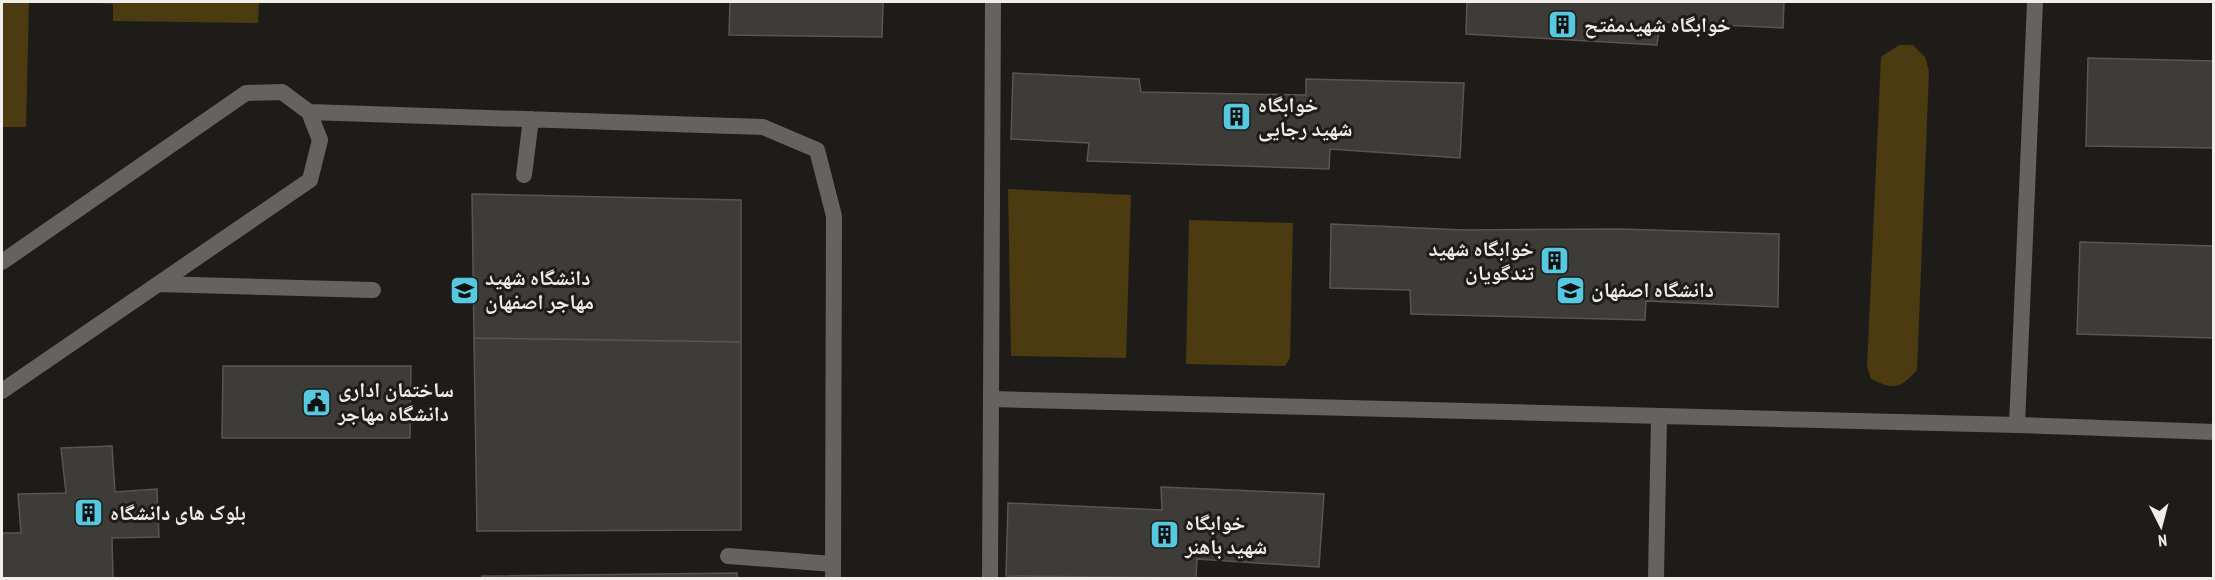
<svg xmlns="http://www.w3.org/2000/svg" width="2215" height="580" font-family="'PT Sans Narrow','Noto Naskh Arabic',sans-serif">
<style>
.green{fill:#4c3b10}
.building{fill:#3e3c39;stroke:#585653;stroke-width:1.5}
.lines{fill:none;stroke-linecap:round;stroke-linejoin:round}
.service{stroke:#64635f;stroke-width:16}
.labels{text-anchor:middle;stroke-width:6;stroke-linejoin:round;paint-order:stroke}
.poi-label{font-size:21px;font-weight:bold;fill:#efeeec;stroke:#1d1c19;text-anchor:start}
</style>
<rect width="100%" height="100%" fill="#1d1c19"/>
<path class="green" d="M2,2H29L26,127H2Z
M79,2H259L258,23L113,21V4Z
M1899,45H1913L1925,57L1929,71L1917,370C1900,389 1894,390 1871,379L1867,367L1881,57Z
M1008,189L1131,195L1126,358L1011,356Z
M1189,220L1293,223L1290,358L1285,366L1186,364Z"/>
<path class="building" d="M730,2H883L882,37L729,35Z
M1467,2H1784L1783,28L1660,22L1657,45L1466,34Z
M2088,58L2214,61V148L2086,146Z
M1013,73L1139,79L1141,92L1306,95V79L1464,83L1460,158L1330,149L1329,169L1087,161L1089,143L1011,139Z
M472,194L741,200V342L474,338Z
M1331,224L1464,230L1621,229L1779,234L1778,307L1646,301L1645,320L1411,314L1410,290L1330,288Z
M2080,242L2214,246V338L2077,334Z
M474,338L741,342V530L477,531Z
M223,366H411L410,438H222Z
M112,446L115,492L157,489L159,537L112,538L113,578H2V533H21L18,494L66,493L61,448Z
M1161,487L1324,494L1319,567L1197,559L1196,578L1006,576L1008,503L1162,510Z
M737,573V578H482V576Z"/>
<g class="lines">
<path class="service" d="M993,2L991,399L2017,425
M2035,2L2017,425L2214,432
M309,112L763,127L817,150L834,216L833,578
M524,175L531,119
M2,262L246,93L282,92L309,112L320,140L310,180L2,391
M158,284L373,290
M728,556L833,564
M990,578L991,399
M1656,578L1659,416"/>
</g>
<defs>
<symbol id="building-square" viewBox="-11 -11 22 22"><rect x="-9" y="-9" width="18" height="18" rx="4" fill="#56c9e1" stroke="#1d1c19"/><path d="M-4-6H4V6H1V3H-1V6H-4ZM-2.5-4.3h1.7v1.8h-1.7ZM.8-4.3h1.7v1.8H.8ZM-2.5-1h1.7V.8h-1.7ZM.8-1h1.7V.8H.8Z" fill="#111"/></symbol>
<symbol id="university-square" viewBox="-11 -11 22 22"><rect x="-9" y="-9" width="18" height="18" rx="4" fill="#56c9e1" stroke="#1d1c19"/><path d="M0-5L7-2L0 1L-7-2ZM-4 1L0 2.5L4 1V4Q0 6-4 4Z" fill="#111"/></symbol>
<symbol id="civic-square" viewBox="-11 -11 22 22"><rect x="-9" y="-9" width="18" height="18" rx="4" fill="#56c9e1" stroke="#1d1c19"/><path d="M-.6-6.5H3V-4.5H.6V-3L4-1V1h2V6H-6V1h2V-1L-.6-3ZM-1.2 2.5V6h2.4V2.5Z" fill="#111"/></symbol>
</defs>
<g fill-rule="evenodd">
<use href="#building-square" x="1546" y="8" width="33" height="33"/>
<use href="#building-square" x="1220" y="100" width="33" height="33"/>
<use href="#building-square" x="1538" y="244" width="33" height="33"/>
<use href="#university-square" x="448" y="274" width="33" height="33"/>
<use href="#university-square" x="1554" y="274" width="33" height="33"/>
<use href="#civic-square" x="300" y="386" width="33" height="33"/>
<use href="#building-square" x="72" y="496" width="33" height="33"/>
<use href="#building-square" x="1148" y="518" width="33" height="33"/>
</g>
<g class="labels">
<g class="poi-label">
<text x="1584" y="32">خوابگاه شهیدمفتح</text>
<text x="1258" y="112">خوابگاه<tspan x="1258" dy="24">شهید رجایی</tspan></text>
<text x="1534" y="256" text-anchor="end">خوابگاه شهید<tspan x="1534" dy="24">تندگویان</tspan></text>
<text x="485" y="285">دانشگاه شهید<tspan x="485" dy="24">مهاجر اصفهان</tspan></text>
<text x="1591" y="297">دانشگاه اصفهان</text>
<text x="338" y="397">ساختمان اداری<tspan x="338" dy="24">دانشگاه مهاجر</tspan></text>
<text x="110" y="520">بلوک های دانشگاه</text>
<text x="1185" y="530">خوابگاه<tspan x="1185" dy="24">شهید باهنر</tspan></text>
</g>
</g>
<rect width="2215" height="580" fill="none" stroke="#efeeec" stroke-width="6"/>
<g transform="translate(2161 526) rotate(174)" stroke="#1d1c19" stroke-width="4.5" paint-order="stroke">
<path d="M0-4.5L10 22L0 15L-10 22Z" fill="#efeeec"/>
<text y="-9" font-size="16" font-weight="bold" text-anchor="middle" fill="#efeeec">N</text>
</g>
</svg>
